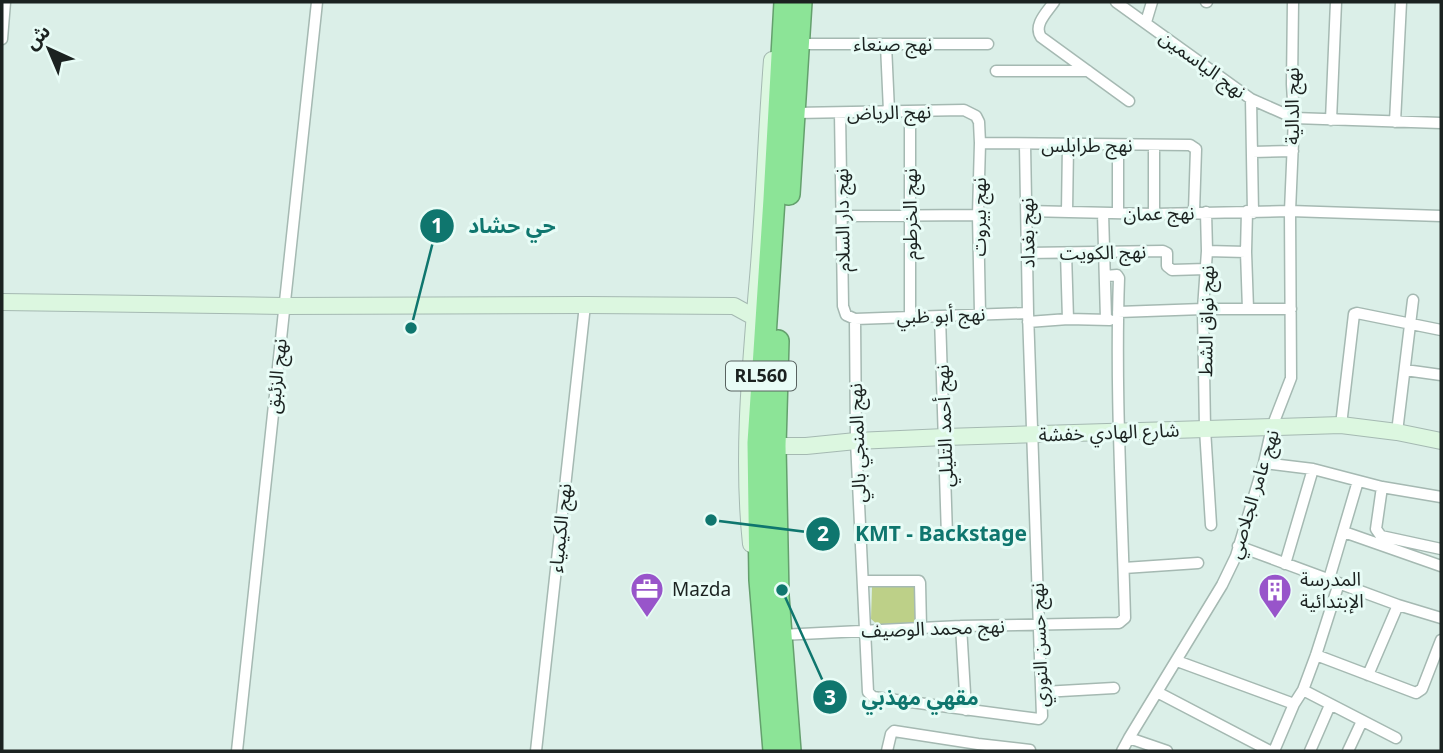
<svg xmlns="http://www.w3.org/2000/svg" width="1443" height="753" font-family="'Noto Sans','Noto Sans Arabic',sans-serif">
<style>
.grass{fill:#bdd088}
.lines{fill:none;stroke-linecap:round;stroke-linejoin:round}
.street-casing{stroke:#a5b9b2;stroke-width:13}
.secondary-casing{stroke:#a5b9b2;stroke-width:18}
.highway-casing{stroke:#64a06d;stroke-width:24}
.street{stroke:#fff;stroke-width:10}
.secondary{stroke:#dcf7e0;stroke-width:16}
.highway{stroke:#8ce497;stroke-width:21}
.labels{text-anchor:middle;stroke-width:6;stroke-linejoin:round;paint-order:stroke}
.shield{fill:#e8fcf6;stroke:#586360;stroke-width:2}
.shield-label{font-size:18px;font-weight:bold;fill:#1b2220}
.street-label{font-size:19px;fill:#1b2220;stroke:#e8fcf6}
.poi-label{font-size:19px;fill:#1b2220;stroke:#e8fcf6;text-anchor:start}
.leader{fill:none;stroke:#0f766e;stroke-width:2.5}
.callout-dot{fill:#0f766e;stroke:#e8fcf6;stroke-width:2.5}
.mark-label{font-size:21px;text-anchor:middle;font-weight:bold;fill:#fff}
.callout-label{font-size:21px;text-anchor:middle;font-weight:bold;fill:#0f766e;stroke:#e8fcf6;stroke-width:6;stroke-linejoin:round;paint-order:stroke}
</style>
<rect width="100%" height="100%" fill="#dbefe8"/>
<path class="grass" d="M912,585L916,589L915,624L878,625L871,619L872,587Z"/>
<g class="lines">
<defs>
<path id="street" d="M1054,2C1047,12 1033,25 1041,37L1129,101
M1116,2L1251,99L1294,118L1441,123
M1206,2H1207
M1146,22L1152,2
M2,39L5,2
M799,44H988
M886,45L889,111
M996,71H1088
M1251,99L1253,213
M910,112V317
M795,113L964,110L976,116L979,122L980,143L978,215L980,313
M840,113L843,306L846,315L855,319L1028,313
M1331,120L1336,2
M1395,122L1401,2
M980,143L1190,145L1196,149L1194,212
M1118,145V213
M1252,152L1293,151
M1027,211L1154,214L1290,211L1441,216
M1247,211L1246,252L1248,309
M1067,212L1068,145
M1206,212L1207,251L1203,309L1205,429L1211,525
M1103,213L1106,319
M1154,214V145
M842,216L978,215
M1207,251L1246,252
M1027,253L1163,251L1167,253V266L1172,270L1206,269
M1066,253L1068,319
M1118,312L1203,309H1291
M940,317L947,536
M855,319L856,441L868,692L873,697L1039,719L1042,716L1028,313L1025,145
M1028,322L1068,319L1110,320
M1405,370L1441,375
M1341,425L1354,314L1357,313L1441,330
M1397,432L1413,300
M1264,463L1313,469L1382,487L1441,497
M1382,487L1376,529L1381,536L1441,549
M1344,532L1441,566
M1238,546L1398,605L1441,618
M1285,564L1313,469
M1124,568L1198,563
M1329,579L1358,481
M863,581H919L920,583L921,628
M961,626L966,710
M781,635L961,626L1119,623L1125,618C1122,505 1115,391 1119,278L1117,275L1105,276
M1316,655L1416,693L1422,689L1441,640
M1177,661L1294,704
M1368,675L1398,605
M1303,690L1396,738
M1043,692L1114,688
M1157,692L1270,751
M1129,738L1167,751
M237,751L317,2
M536,751L585,305
M887,751L891,734L894,731L978,744L1030,750
M1122,751L1129,738L1222,585L1236,556L1264,463L1272,427L1291,378L1290,211L1294,118L1292,84L1293,2
M1274,751L1294,704L1303,690L1316,655L1339,583
M1310,751L1330,705
M1348,751L1362,721"/>
<path id="secondary" d="M2,302L284,306L585,305L734,306L754,317
M775,446H806L856,441L945,437L1341,425L1397,432L1441,441
M751,544C742,459 750,373 757,289C764,213 766,136 772,60"/>
<path id="highway" d="M789,194L801,2
M778,341L775,446L778,596L790,751
M774,751L760,580L758,443L774,199L785,2"/>
</defs>
<use href="#street" class="street-casing"/>
<use href="#secondary" class="secondary-casing"/>
<use href="#highway" class="highway-casing"/>
<use href="#street" class="street"/>
<use href="#secondary" class="secondary"/>
<use href="#highway" class="highway"/>
</g>
<defs>
<symbol id="office-pin" viewBox="-11 -11 22 30"><path d="M0 17L-7.5 6A9.5 9.5 0 1 1 7.5 6Z" fill="#9855ca" stroke="#e8fcf6"/><path d="M-6-3h4V-5.5h4V-3h4V5H-6ZM-1-4.5V-3h2v-1.5ZM-6 0V1H6V0Z" fill="#fff"/></symbol>
<symbol id="building-pin" viewBox="-11 -11 22 30"><path d="M0 17L-7.5 6A9.5 9.5 0 1 1 7.5 6Z" fill="#9855ca" stroke="#e8fcf6"/><path d="M-4-6H4V6H1V3H-1V6H-4ZM-2.5-4.3h1.7v1.8h-1.7ZM.8-4.3h1.7v1.8H.8ZM-2.5-1h1.7V.8h-1.7ZM.8-1h1.7V.8H.8Z" fill="#fff"/></symbol>
</defs>
<g fill-rule="evenodd">
<use href="#office-pin" x="628" y="570" width="38" height="52"/>
<use href="#building-pin" x="1256" y="571" width="38" height="52"/>
</g>
<g class="labels">
<rect class="shield" x="726" y="361.5" width="70" height="29" rx="5"/>
<g class="shield-label">
<text x="761" y="382">RL560</text>
</g>
<g class="street-label">
<text x="893" y="51">نهج صنعاء</text>
<text transform="translate(1203 64) rotate(36)" y="7">نهج الياسمين</text>
<text transform="translate(1292 106) rotate(-90)" y="7">نهج الدالية</text>
<text transform="translate(889 112) rotate(-1)" y="7">نهج الرياض</text>
<text x="1087" y="152">نهج طرابلس</text>
<text transform="translate(1159 213) rotate(-1)" y="7">نهج عمان</text>
<text transform="translate(910 214) rotate(-90)" y="7">نهج الخرطوم</text>
<text transform="translate(979 217) rotate(-90)" y="7">نهج بيروت</text>
<text transform="translate(842 220) rotate(-91)" y="7">نهج دار السلام</text>
<text transform="translate(1027 233) rotate(-91)" y="7">نهج بغداد</text>
<text transform="translate(1103 252) rotate(-1)" y="7">نهج الكويت</text>
<text transform="translate(941 315) rotate(-2)" y="7">نهج أبو ظبي</text>
<text transform="translate(1206 321) rotate(-89)" y="7">نهج نواق الشط</text>
<text transform="translate(276 376) rotate(-84)" y="7">نهج الزئبق</text>
<text transform="translate(944 426) rotate(-92)" y="7">نهج أحمد التليلي</text>
<text transform="translate(1109 432) rotate(-2)" y="7">شارع الهادي خفشة</text>
<text transform="translate(857 443) rotate(-92)" y="7">نهج المنجي بالي</text>
<text transform="translate(1253 494) rotate(-73)" y="7">نهج عامر الجلاصي</text>
<text transform="translate(560 528) rotate(-84)" y="7">نهج الكيمياء</text>
<text transform="translate(933 628) rotate(-2)" y="7">نهج محمد الوصيف</text>
<text transform="translate(1039 645) rotate(-92)" y="7">نهج حسن النوري</text>
</g>
<g class="poi-label">
<text x="1300" y="586">المدرسة<tspan x="1300" dy="22">الإبتدائية</tspan></text>
<text x="672" y="596">Mazda</text>
</g>
</g>
<path class="leader" d="M411 328L437 226M711 520L823 534M782 590L830 697"/>
<g class="callout-dot">
<circle cx="411" cy="328" r="7"/>
<circle cx="711" cy="520" r="7"/>
<circle cx="782" cy="590" r="7"/>
<circle cx="437" cy="226" r="18"/>
<circle cx="823" cy="534" r="18"/>
<circle cx="830" cy="697" r="18"/>
</g>
<g class="mark-label">
<text x="437" y="233">1</text>
<text x="823" y="541">2</text>
<text x="830" y="705">3</text>
</g>
<g class="callout-label">
<text x="512" y="233">حي حشاد</text>
<text x="941" y="541">KMT - Backstage</text>
<text x="920" y="705">مقهي مهذبي</text>
</g>
<rect width="1443" height="753" fill="none" stroke="#1b2220" stroke-width="7"/>
<g transform="translate(49 49) rotate(316)" stroke="#e8fcf6" stroke-width="5" paint-order="stroke">
<path d="M0-5L12 26L0 18L-12 26Z" fill="#1b2220"/>
<text y="-10" font-size="19" font-weight="bold" text-anchor="middle" fill="#1b2220">ش</text>
</g>
</svg>
